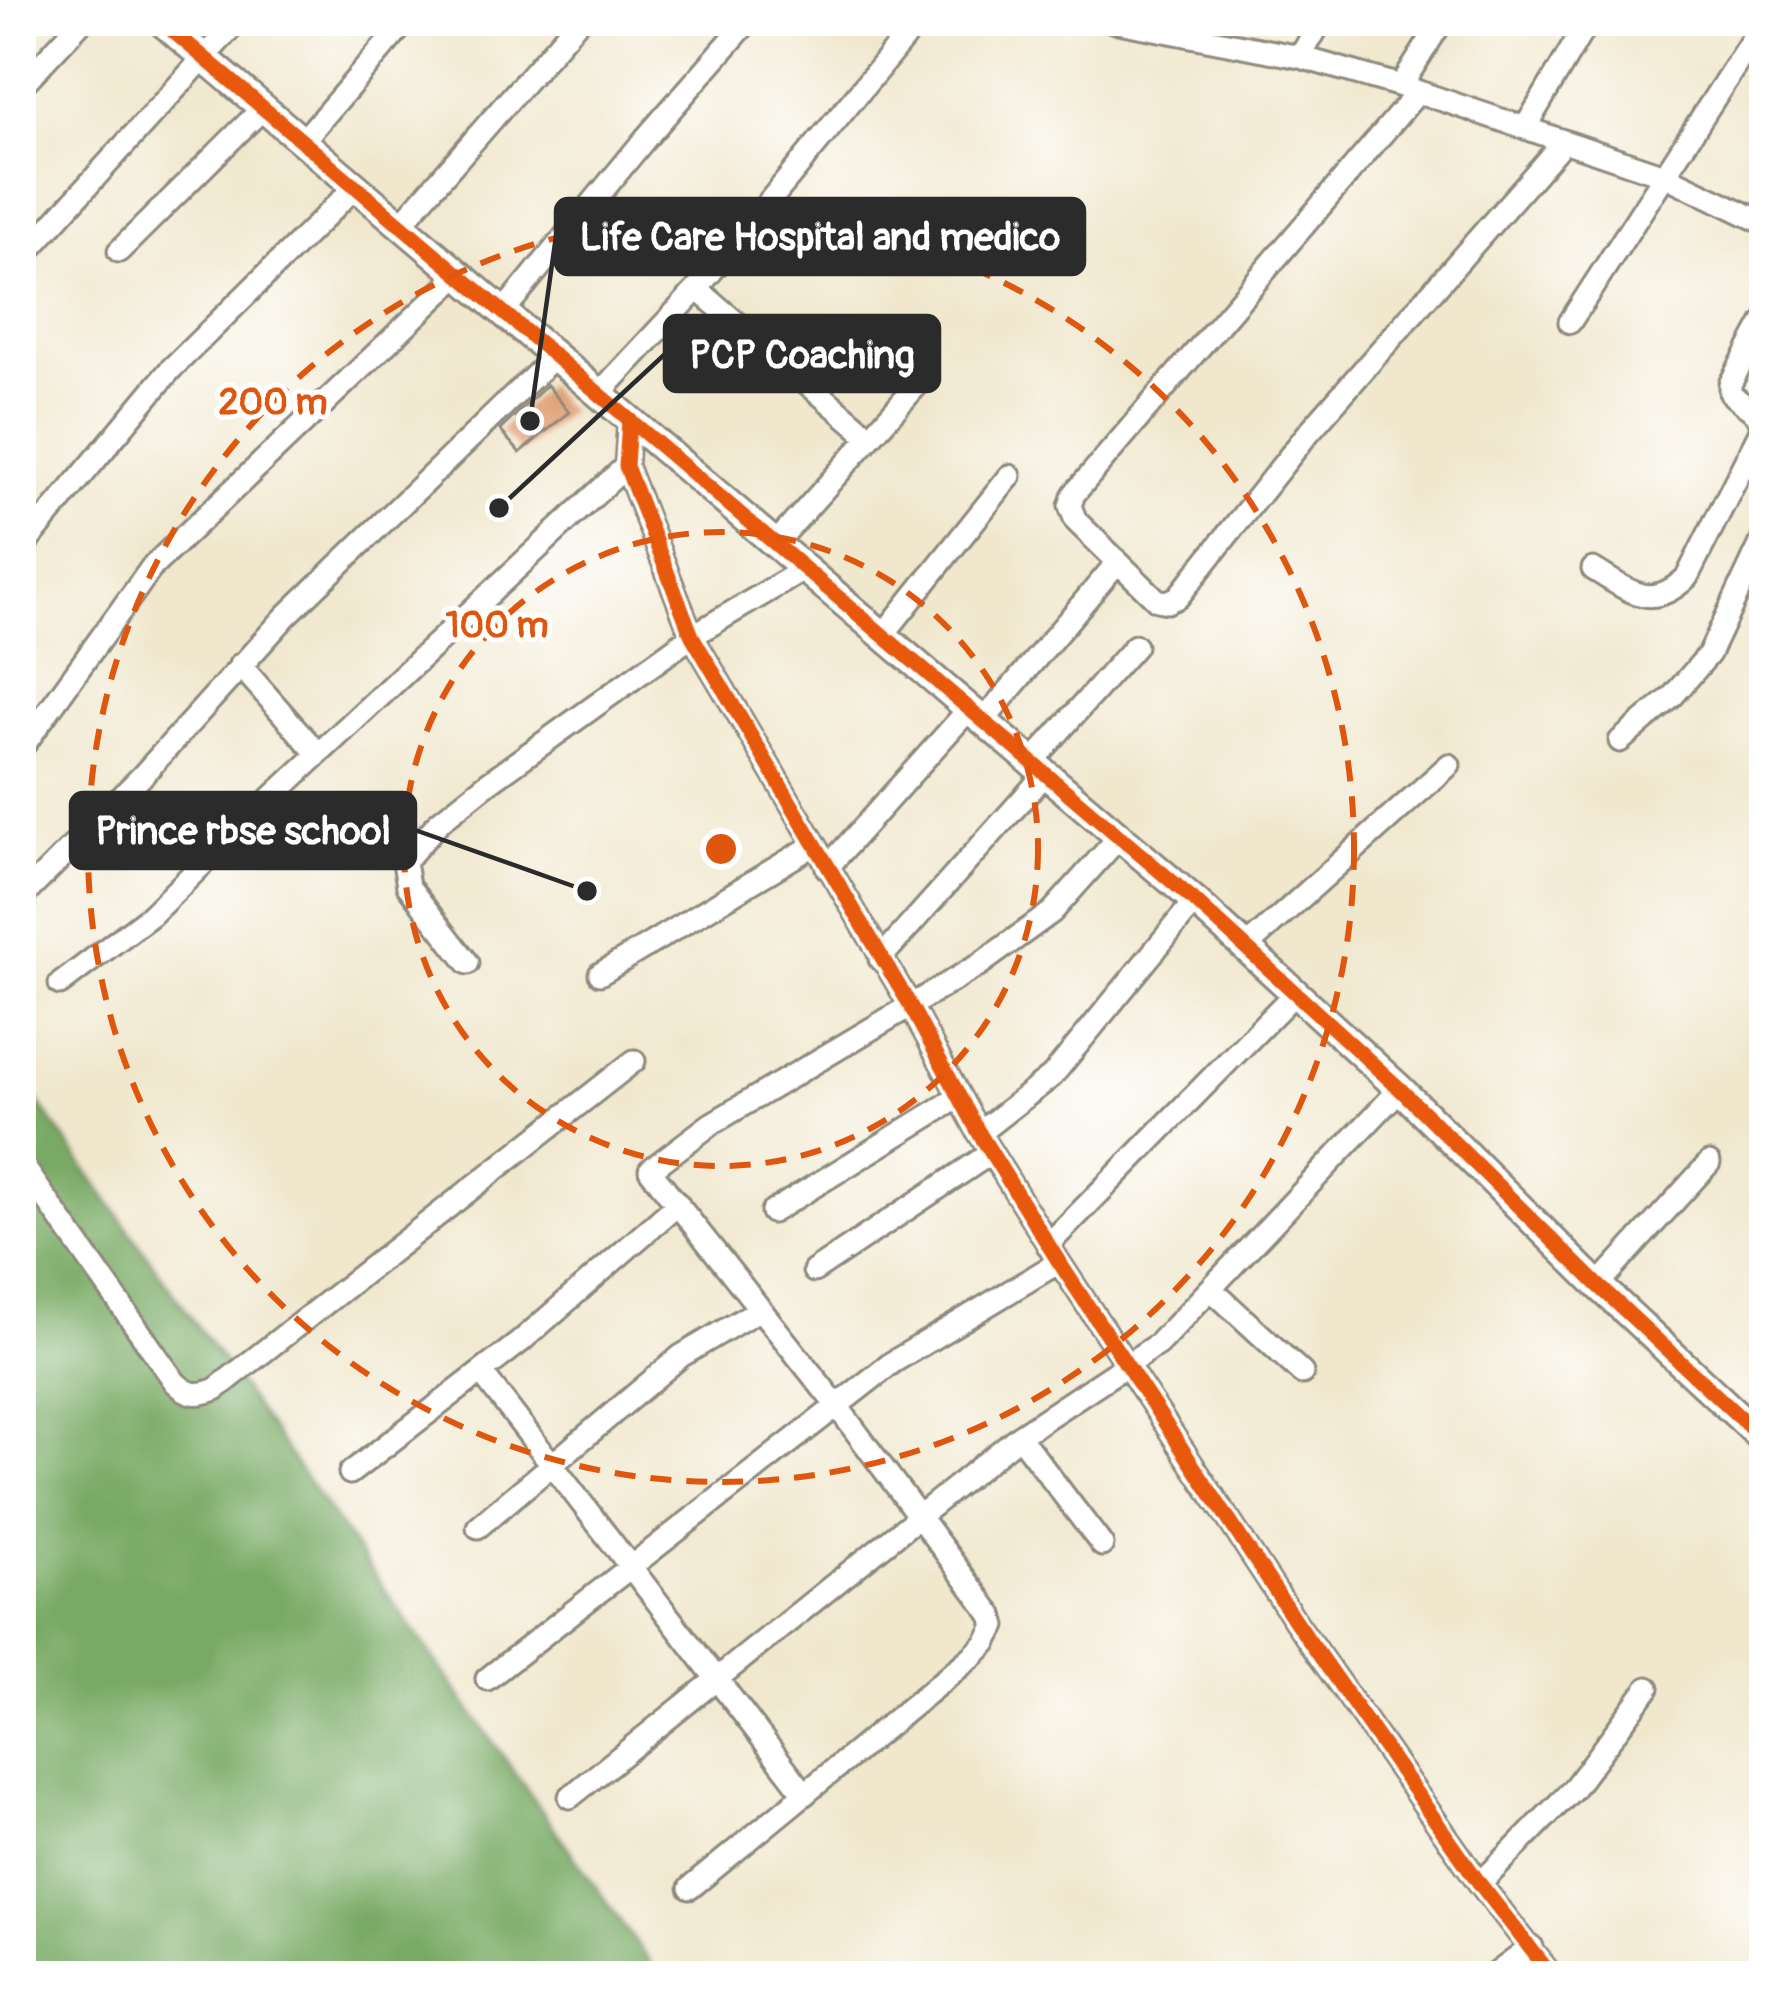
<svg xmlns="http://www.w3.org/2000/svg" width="1785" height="1997" font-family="Pangolin,sans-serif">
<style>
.forest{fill:#79aa65;stroke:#526a48;stroke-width:3}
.building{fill:#e0a278}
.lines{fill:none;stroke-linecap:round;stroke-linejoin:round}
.minor-casing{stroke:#8e897c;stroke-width:27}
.tertiary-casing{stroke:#8e897c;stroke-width:33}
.minor{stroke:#fff;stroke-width:21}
.tertiary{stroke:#fff;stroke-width:27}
.cycleway-casing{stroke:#fff;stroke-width:22}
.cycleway{stroke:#e8590c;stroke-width:15}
.ring{fill:none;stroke:#df570e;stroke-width:6;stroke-dasharray:21 15}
.centre{fill:#df570e;stroke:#fff;stroke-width:6}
.ring-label{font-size:36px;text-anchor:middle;font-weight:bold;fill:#df570e;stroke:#fff;stroke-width:10;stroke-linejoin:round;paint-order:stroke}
.leader{fill:none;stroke:#2b2b2b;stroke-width:4.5}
.callout-dot{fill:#2b2b2b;stroke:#fff;stroke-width:4.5}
.callout{fill:#2b2b2b;stroke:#2b2b2b;stroke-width:4.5}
.callout-label{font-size:39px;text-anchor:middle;font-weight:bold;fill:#fff}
</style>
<rect width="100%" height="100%" fill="#fff"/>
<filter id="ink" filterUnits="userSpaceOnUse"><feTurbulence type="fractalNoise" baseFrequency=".00833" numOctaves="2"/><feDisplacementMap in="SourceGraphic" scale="24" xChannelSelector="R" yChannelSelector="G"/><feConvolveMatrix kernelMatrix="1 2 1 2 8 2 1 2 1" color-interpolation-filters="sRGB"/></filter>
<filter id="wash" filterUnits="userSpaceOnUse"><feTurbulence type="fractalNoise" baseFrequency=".004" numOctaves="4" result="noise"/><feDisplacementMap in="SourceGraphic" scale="48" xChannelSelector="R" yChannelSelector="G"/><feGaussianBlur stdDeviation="2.7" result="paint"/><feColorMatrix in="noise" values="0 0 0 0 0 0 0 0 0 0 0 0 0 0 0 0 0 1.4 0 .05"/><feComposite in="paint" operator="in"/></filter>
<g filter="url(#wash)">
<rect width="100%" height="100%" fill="#f0e7cd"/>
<path class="forest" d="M21,1078L659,1976H21Z"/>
<g id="blocks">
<path class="building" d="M547,385L569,412L520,453L500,430Z"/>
</g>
</g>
<g filter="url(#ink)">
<use href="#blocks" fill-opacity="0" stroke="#8e897c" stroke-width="3"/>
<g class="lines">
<defs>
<path id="minor" d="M1113,21L1300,57L1401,86L1664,175L1764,223
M1300,57L1321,21
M21,86L82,21
M1401,86L1442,21
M1418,92L1074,494L1070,506L1076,521L1157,600L1167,602L1178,597L1309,432L1564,141
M1525,128L1588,21
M301,143L406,21
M401,224L578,21
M119,251L262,109
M21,259L237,21
M697,289L870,437
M503,312L645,139L748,21
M1570,322L1764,21
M598,395L697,289L918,21
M629,420L626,466L692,636L910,1005L979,1133L1059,1262L1296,1622L1480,1884L1552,1976
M775,544L924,377
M21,549L170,370L355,187
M1593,569C1630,591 1651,612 1687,577L1762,428C1761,409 1740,406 1730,392V384L1764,322
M883,635L1010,476
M240,665L318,754
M984,720L1116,564
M1620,741L1672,697L1709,654L1764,537
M21,749L152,567L461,273
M1032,762L1135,646
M827,868L970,708
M21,898L142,776L286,616L554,357
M1245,948L1449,765
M880,959L1046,773
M468,963L408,886L404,862L439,822L488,783L692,636L805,569
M600,974L814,845
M60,984L151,915L235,832L626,466
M979,1133L1052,1076L1195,901
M21,1163L175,1382C189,1396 198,1396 216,1389L634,1061
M772,1212L959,1097
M1048,1245L1294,994
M814,1271L991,1153
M1598,1285L1709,1163
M1211,1289L1302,1373
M481,1372L805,1794
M1019,1436L1102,1545
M350,1473L520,1342L678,1204
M478,1527L681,1356L760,1309
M487,1679L893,1362L1059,1262
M570,1797L1019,1436L1158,1344L1400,1089
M1480,1884L1573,1789L1648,1688
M690,1888L974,1655L986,1643L995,1626L992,1615L837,1406L650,1170L711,1124L979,965L1052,912L1119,837
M1493,1976L1532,1947"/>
<path id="tertiary" d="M161,21L1195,901L1400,1089L1598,1285L1764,1440"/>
</defs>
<use href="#minor" class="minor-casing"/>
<use href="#tertiary" class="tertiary-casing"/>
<use href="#minor" class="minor"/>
<use href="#tertiary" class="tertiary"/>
<defs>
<path id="cycleway" d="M161,21L1195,901L1400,1089L1598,1285L1764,1440
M629,420L626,466L692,636L910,1005L979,1133L1059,1262L1296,1622L1480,1884L1552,1976"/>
</defs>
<use href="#cycleway" class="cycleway-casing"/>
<use href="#cycleway" class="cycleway"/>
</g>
</g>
<g class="ring">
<circle cx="721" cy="849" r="317"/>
<circle cx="721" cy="849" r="633"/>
</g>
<circle cx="721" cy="849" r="18" class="centre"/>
<g class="ring-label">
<text x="273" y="414">200 m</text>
<text x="497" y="637">100 m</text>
</g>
<path class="leader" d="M530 421L556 236M499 508L665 354M587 891L415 830"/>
<g class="callout-dot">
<circle cx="530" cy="421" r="12"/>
<circle cx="499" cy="508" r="12"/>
<circle cx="587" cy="891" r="12"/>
</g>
<g class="callout">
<rect x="556" y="199" width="528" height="75" rx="12"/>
<rect x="665" y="316" width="274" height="75" rx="12"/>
<rect x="71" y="793" width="344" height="75" rx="12"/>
</g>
<g class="callout-label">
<text x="820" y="250">Life Care Hospital and medico</text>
<text x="802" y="368">PCP Coaching</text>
<text x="243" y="844">Prince rbse school</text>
</g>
<rect width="1785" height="1997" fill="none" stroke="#fff" stroke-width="72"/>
</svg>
